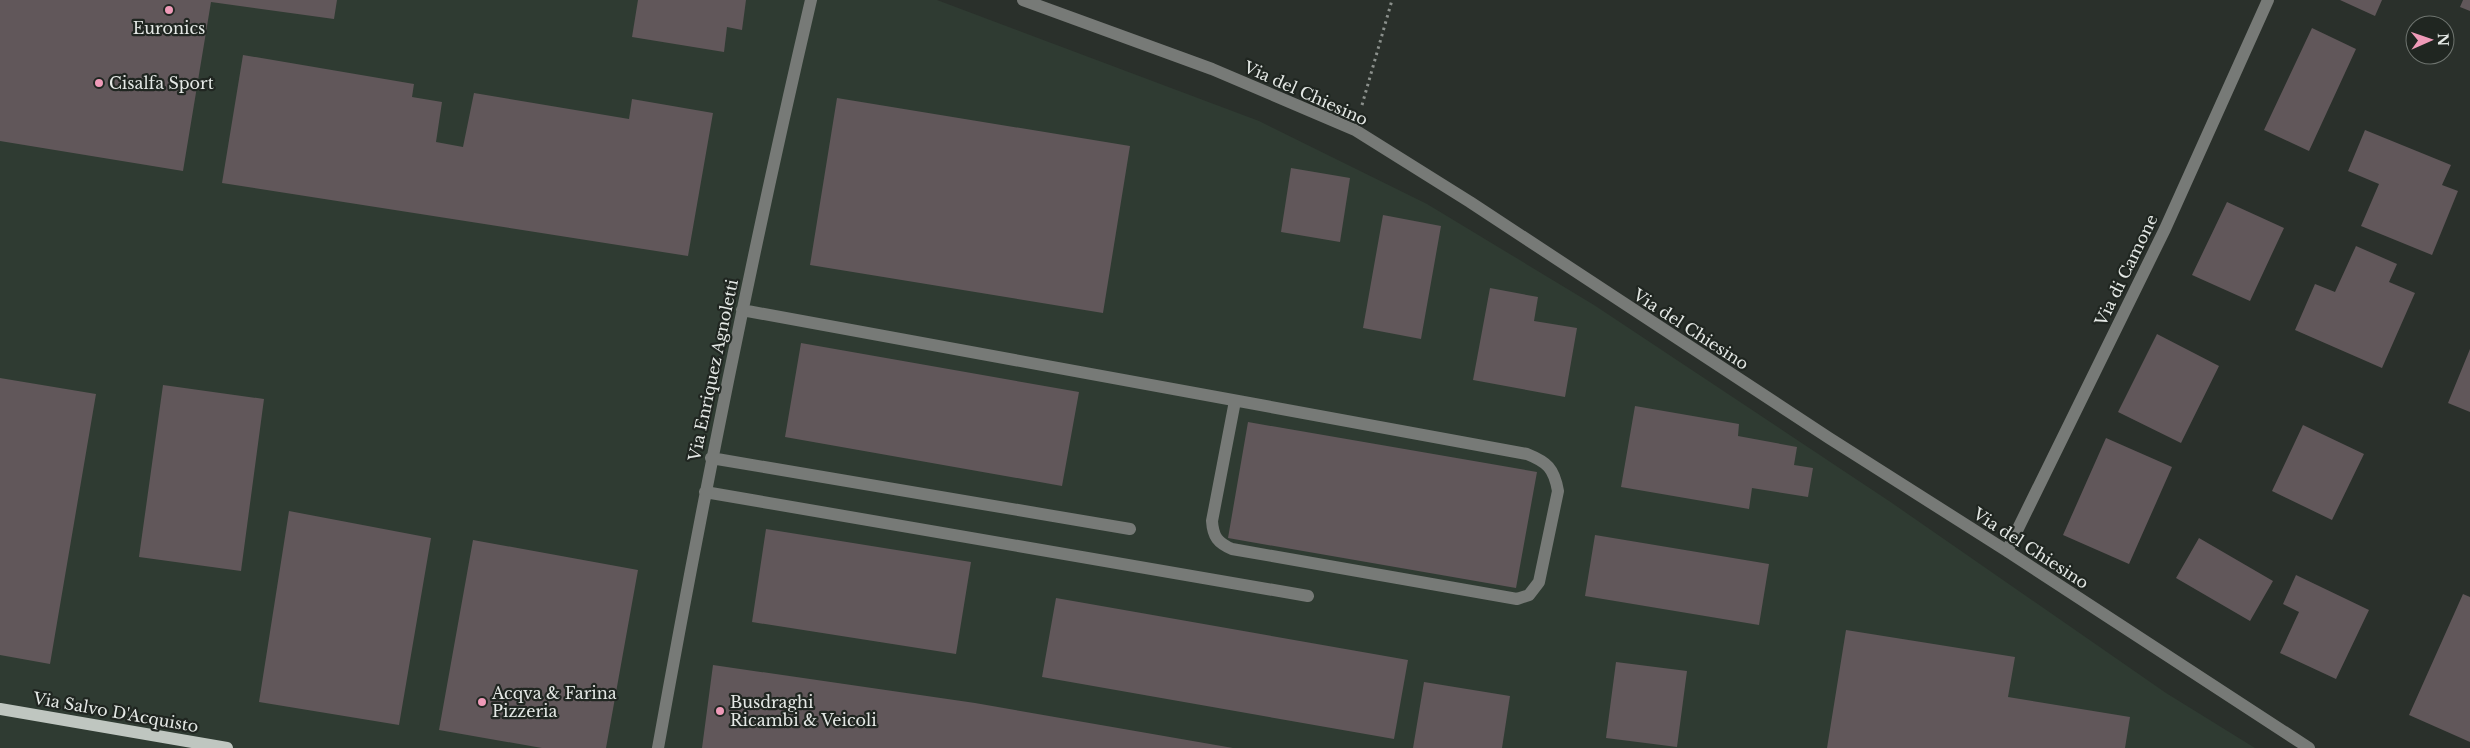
<svg xmlns="http://www.w3.org/2000/svg" width="2470" height="748" font-family="'Libre Baskerville',serif">
<style>
.built{fill:#2f3b32}
.building{fill:#61575a}
.lines{fill:none;stroke-linecap:round;stroke-linejoin:round}
.path{stroke:#8b908c;stroke-width:3;stroke-dasharray:2.5 4;stroke-linecap:butt}
.minor{stroke:#777a77;stroke-width:12}
.major{stroke:#bfc6c0;stroke-width:12}
.poi-dot{fill:#ef9ab8;stroke:#202621;stroke-width:2}
.labels{text-anchor:middle;stroke-width:4.5;stroke-linejoin:round;paint-order:stroke}
.poi-label{font-size:16px;fill:#e4e8e5;stroke:#202621;text-anchor:start}
.street-label{font-size:16px;fill:#e4e8e5;stroke:#202621}
</style>
<rect width="100%" height="100%" fill="#2a302b"/>
<path class="built" d="M0,0H937L1259,121L1427,204L1594,305L1892,503L2166,693L2255,748H0Z"/>
<path class="building" d="M0,0H337L334,19L211,2L183,171L0,141Z
M638,0H746L742,30L727,27L724,52L632,37Z
M2340,0H2382L2375,16Z
M2463,0H2470V11L2460,7Z
M2312,28L2356,49L2309,151L2264,130Z
M243,55L414,84L412,97L442,102L436,142L463,147L474,93L629,119L632,99L713,113L688,256L222,183Z
M837,98L1130,146L1103,313L810,265Z
M2365,130L2451,165L2442,185L2458,191L2432,255L2361,226L2379,184L2348,171Z
M1291,168L1350,178L1340,242L1281,232Z
M2227,202L2284,228L2250,301L2192,275Z
M1383,215L1441,226L1421,339L1363,328Z
M2356,246L2397,264L2389,282L2415,293L2382,368L2295,330L2315,284L2335,292Z
M1490,288L1538,297L1534,321L1577,328L1565,397L1473,380Z
M2157,334L2219,366L2181,443L2118,412Z
M801,343L1079,392L1062,486L785,437Z
M2470,349V412L2448,403Z
M0,378L96,394L50,664L0,655Z
M163,385L264,399L241,571L139,557Z
M1635,406L1739,424L1738,436L1797,447L1794,465L1813,468L1808,497L1752,488L1749,509L1621,487Z
M1248,422L1537,472L1516,588L1228,538Z
M2303,425L2364,454L2332,520L2272,491Z
M2106,438L2172,467L2129,564L2063,535Z
M289,511L431,538L399,725L259,702Z
M766,529L971,562L956,654L752,622Z
M1595,535L1769,564L1759,625L1585,596Z
M2199,538L2273,581L2250,621L2176,578Z
M473,540L638,570L606,748H542L439,730Z
M2296,575L2369,610L2336,679L2280,653L2299,612L2283,604Z
M2463,594L2470,597V742L2409,715Z
M1056,598L1408,660L1394,739L1042,677Z
M1846,630L2015,657L2008,697L2130,717L2125,748H1827Z
M1616,662L1687,671L1677,747L1606,738Z
M713,665L975,703L1233,748H702Z
M1424,682L1510,696L1502,748H1413Z"/>
<g class="lines">
<path class="path" d="M1362,105L1392,0"/>
<path class="minor" d="M1023,0L1212,69L1355,130L1470,202L1829,438L2007,551L2309,748
M742,310L1527,454C1547,462 1554,468 1558,491L1539,582L1529,595L1517,599L1232,549C1218,543 1213,537 1212,521L1235,401
M711,458L1130,529
M705,492L1308,596
M2007,551L2165,229L2268,0
M658,748C703,497 753,248 811,0"/>
<path class="major" d="M0,709L227,748"/>
</g>
<g class="poi-dot">
<circle cx="169" cy="10" r="5"/>
<circle cx="99" cy="83" r="5"/>
<circle cx="482" cy="702" r="5"/>
<circle cx="720" cy="711" r="5"/>
</g>
<g class="labels">
<g class="poi-label">
<text x="169" y="34" text-anchor="middle">Euronics</text>
<text x="109" y="89">Cisalfa Sport</text>
<text x="492" y="699">Acqva &amp; Farina<tspan x="492" dy="18">Pizzeria</tspan></text>
<text x="730" y="708">Busdraghi<tspan x="730" dy="18">Ricambi &amp; Veicoli</tspan></text>
</g>
<g class="street-label">
<text transform="translate(1306 93) rotate(24)" y="6">Via del Chiesino</text>
<text transform="translate(2126 270) rotate(-64)" y="6">Via di Camone</text>
<text transform="translate(1691 329) rotate(33)" y="6">Via del Chiesino</text>
<text transform="translate(713 370) rotate(-78)" y="6">Via Enriquez Agnoletti</text>
<text transform="translate(2031 548) rotate(33)" y="6">Via del Chiesino</text>
<text transform="translate(116 712) rotate(10)" y="6">Via Salvo D'Acquisto</text>
</g>
</g>
<g transform="translate(2430 40) rotate(88)"><circle r="24" fill="#202621" stroke="#6e746f"/>
<path d="M0-4L9 19L0 12L-9 19Z" fill="#ef9ab8"/>
<text y="-8" font-size="14" font-weight="bold" text-anchor="middle" fill="#e4e8e5">N</text>
</g>
</svg>
